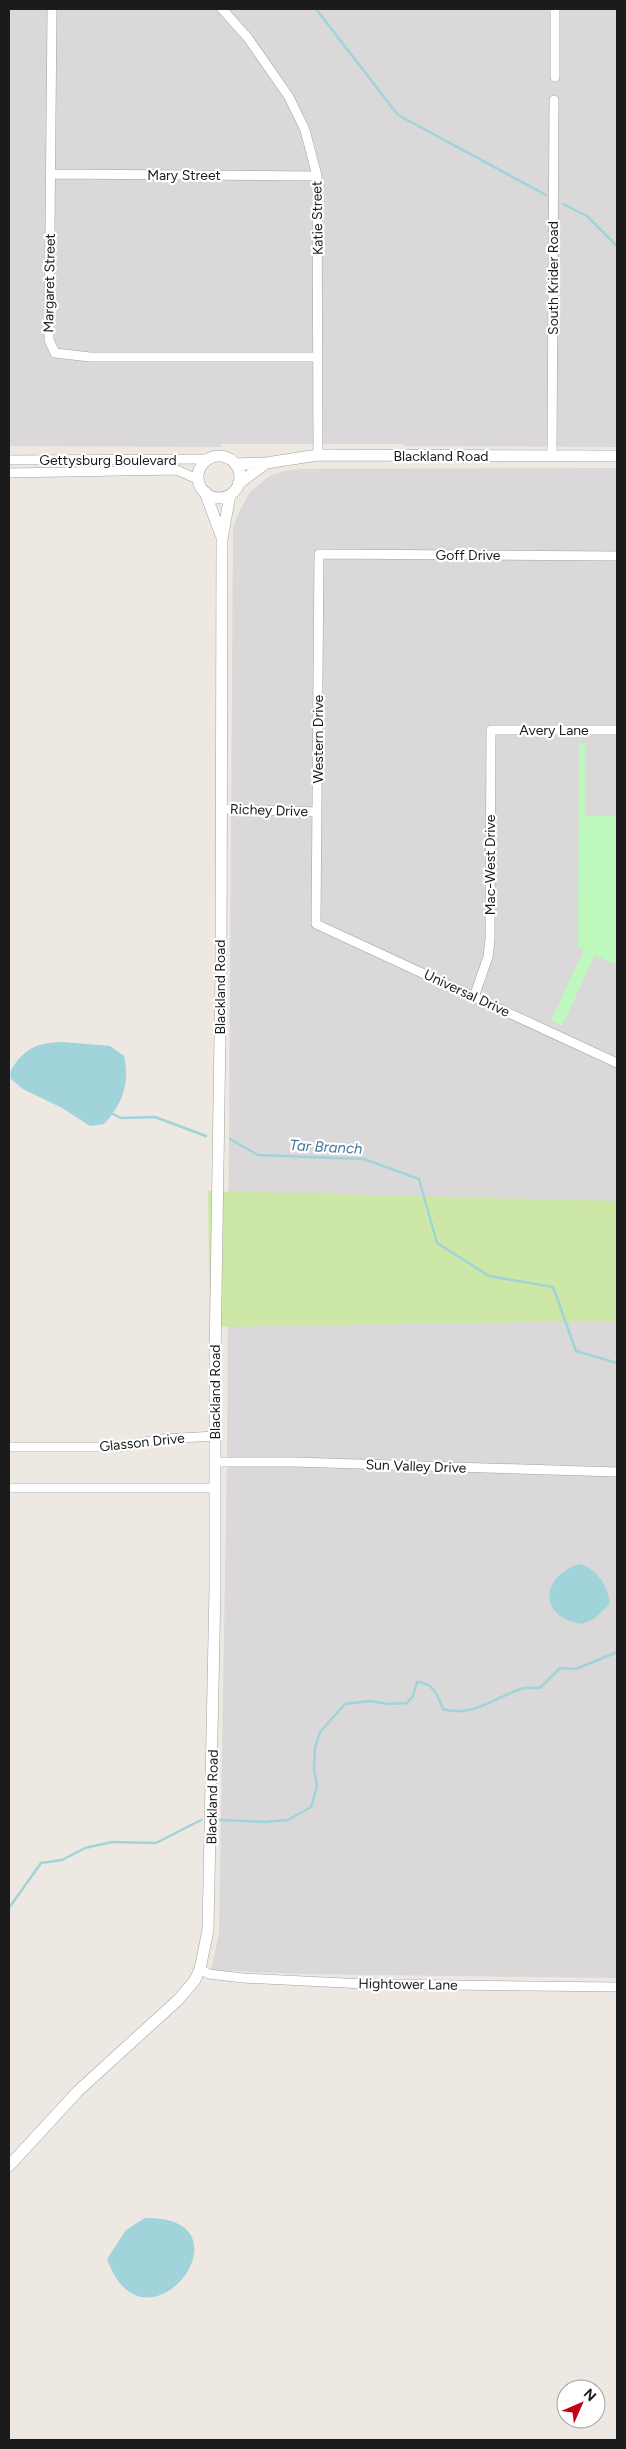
<svg xmlns="http://www.w3.org/2000/svg" width="626" height="2449" font-family="Figtree,sans-serif">
<style>
.residential{fill:#dad8d8}
.grass{fill:#cde8a6}
.park{fill:#bef8bd}
.water{fill:#a1d3db}
.lines{fill:none;stroke-linecap:round;stroke-linejoin:round}
.stream{stroke:#a1d3db;stroke-width:2.5}
.minor-casing{stroke:#a2a2a2;stroke-width:10}
.tertiary-casing{stroke:#a2a2a2;stroke-width:12}
.minor{stroke:#fff;stroke-width:9}
.tertiary{stroke:#fff;stroke-width:11}
.labels{text-anchor:middle;stroke-width:4.5;stroke-linejoin:round;paint-order:stroke}
.street-label{font-size:14px;fill:#1b1b1b;stroke:#fff}
.water-label{font-size:15px;font-style:italic;fill:#44789a;stroke:#fff}
</style>
<rect width="100%" height="100%" fill="#ede8e1"/>
<path class="residential" d="M9,9H617V447L405,446L404,444H221V447L9,446Z
M617,468V1978L301,1974L211,1970L219,1934L227,1457L233,531L236,518L250,492L268,477L283,471L300,469Z"/>
<path class="grass" d="M208,1191L617,1201V1321L210,1327Z"/>
<path class="park" d="M579,743H585V816H617V965L595,955L562,1026L551,1020L584,950L578,947Z"/>
<path class="water" d="M63,1042L110,1046L124,1056C130,1082 123,1104 104,1124L90,1126L62,1108L23,1089L11,1079C9,1071 13,1067 17,1061C32,1044 42,1043 63,1042Z
M579,1564C596,1568 611,1588 609,1605L594,1619L582,1624C538,1617 540,1577 579,1564Z
M145,2218C259,2216 145,2366 107,2259L126,2230Z"/>
<g class="lines">
<path class="stream" d="M316,9L398,115L546,195
M563,204L587,216L617,246
M111,1113L121,1118L155,1117L206,1136
M230,1139L258,1155L364,1159L419,1179L437,1243L489,1276L553,1287L576,1351L617,1363
M220,1820L265,1822L288,1820L311,1807L317,1787L314,1769L315,1748L320,1732L345,1704L370,1701L388,1704L407,1703L413,1696L417,1682C433,1682 438,1696 443,1709C470,1718 495,1698 520,1689C526,1687 534,1688 540,1688L560,1668L576,1669L617,1652
M9,1908L41,1863L62,1860L85,1848L112,1842L156,1843L201,1820"/>
<defs>
<path id="minor" d="M52,9L49,340L55,353L90,357H317
M222,9L248,38L289,97L305,130L317,176L318,455
M555,77V9
M50,174L317,176
M552,456L554,100
M9,460L207,459
M9,473L177,470L199,480
M617,556L319,554L316,924L617,1063
M221,809L317,812
M474,997L488,957L490,940L491,730H617
M9,1447H118L162,1439L215,1436
M215,1462H294L617,1472
M9,1488H215
M200,1969L209,1974L243,1978L365,1984L617,1987"/>
<path id="tertiary" d="M198 477a21 21 0 1 1 42 0a21 21 0 1 1-42 0Z
M235,464L266,463L318,455L617,456
M238,484L266,463
M205,492L221,535
M9,2166L78,2091L179,1999L195,1980L200,1969L208,1930L215,1588V1359L221,972L222,539L230,495"/>
</defs>
<use href="#minor" class="minor-casing"/>
<use href="#tertiary" class="tertiary-casing"/>
<use href="#minor" class="minor"/>
<use href="#tertiary" class="tertiary"/>
</g>
<g class="labels">
<g class="street-label">
<text x="184" y="180">Mary Street</text>
<text transform="translate(317 218) rotate(-91)" y="5">Katie Street</text>
<text transform="translate(553 278) rotate(-90)" y="5">South Krider Road</text>
<text transform="translate(49 283) rotate(-89)" y="5">Margaret Street</text>
<text x="441" y="461">Blackland Road</text>
<text x="108" y="465">Gettysburg Boulevard</text>
<text x="468" y="560">Goff Drive</text>
<text x="554" y="735">Avery Lane</text>
<text transform="translate(318 739) rotate(-90)" y="5">Western Drive</text>
<text transform="translate(269 810) rotate(2)" y="5">Richey Drive</text>
<text transform="translate(490 865) rotate(-90)" y="5">Mac-West Drive</text>
<text transform="translate(220 987) rotate(-90)" y="5">Blackland Road</text>
<text transform="translate(467 993) rotate(25)" y="5">Universal Drive</text>
<text transform="translate(215 1392) rotate(-90)" y="5">Blackland Road</text>
<text transform="translate(142 1442) rotate(-6)" y="5">Glasson Drive</text>
<text transform="translate(416 1466) rotate(2)" y="5">Sun Valley Drive</text>
<text transform="translate(212 1797) rotate(-89)" y="5">Blackland Road</text>
<text transform="translate(408 1984) rotate(1)" y="5">Hightower Lane</text>
</g>
<g class="water-label">
<text transform="translate(326 1147) rotate(3)" y="5">Tar Branch</text>
</g>
</g>
<rect width="626" height="2449" fill="none" stroke="#1b1b1b" stroke-width="20"/>
<g transform="translate(581 2404) rotate(45)"><circle r="24" fill="#ffffff" stroke="#a4a4a4"/>
<path d="M0-4L9 19L0 12L-9 19Z" fill="#c40216"/>
<text y="-8" font-size="14" font-weight="bold" text-anchor="middle" fill="#1b1b1b">N</text>
</g>
</svg>
